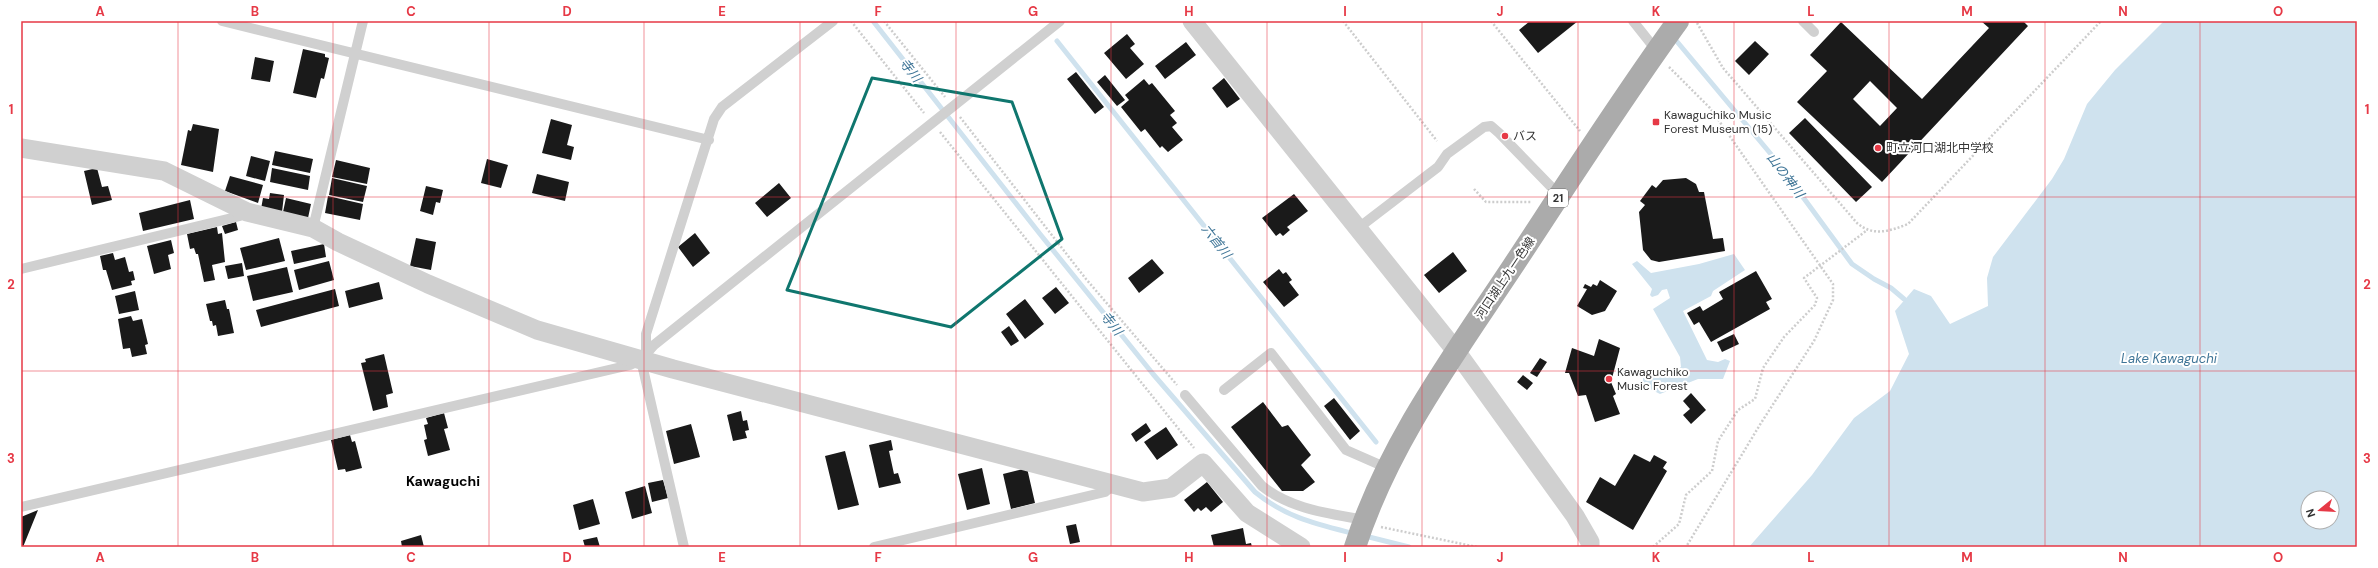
<svg xmlns="http://www.w3.org/2000/svg" width="2378" height="568" font-family="'DM Sans','Noto Sans JP',sans-serif">
<style>
.water{fill:#cfe2ee;fill-rule:evenodd}
.lines{fill:none;stroke-linecap:round;stroke-linejoin:round}
.stream{stroke:#cfe2ee;stroke-width:5}
.building{fill:#1a1a1a;fill-rule:evenodd}
.path{stroke:#cdcdcd;stroke-width:2.5;stroke-dasharray:2 2;stroke-linecap:butt}
.lane{stroke:#d0d0d0;stroke-width:10}
.street{stroke:#d0d0d0;stroke-width:19}
.primary{stroke:#ababab;stroke-width:22}
.marked{fill:none;stroke:#0f766e;stroke-width:3;stroke-linejoin:round}
.grid{fill:none;stroke:#e63946;stroke-width:1;stroke-opacity:0.55}
.poi-dot{fill:#e63946;stroke:#fff;stroke-width:1.5}
.labels{text-anchor:middle;stroke-width:4;stroke-linejoin:round;paint-order:stroke}
.shield{fill:#fff;stroke:#707070;stroke-width:1}
.shield-label{font-size:11px;font-weight:bold;fill:#333}
.poi-label{font-size:12px;fill:#333;stroke:#fff;text-anchor:start}
.street-label{font-size:12px;fill:#333;stroke:#fff}
.water-label{font-size:13px;font-style:italic;fill:#3f7597;stroke:#fff}
.quarter-label{font-size:14px;font-weight:bold;fill:#000;stroke:#fff}
.neatline{fill:none;stroke:#e63946;stroke-width:1.5}
.grid-label{font-size:13px;text-anchor:middle;font-weight:bold;fill:#e63946}
</style>
<rect width="100%" height="100%" fill="#fff"/>
<path class="water" d="M2164,21H2357V547H1749L1812,475L1854,418L1890,391L1909,354L1895,311L1914,289L1931,296L1950,324L1988,306L1987,278L1993,257L2052,179L2064,159L2087,104L2115,70ZM2308,498H2332V522H2308Z
M1734,254L1745,270L1713,291L1711,296L1683,311L1707,360L1718,362L1725,359L1730,361L1723,379H1698L1660,394L1642,385L1644,374L1672,373L1681,367L1680,357L1653,309L1670,298L1667,289L1662,290L1658,295L1652,297L1650,295L1652,289L1632,264L1637,261L1651,273L1699,264Z"/>
<g class="lines">
<path class="stream" d="M873,21L1040,234L1153,374L1255,492C1287,518 1316,524 1355,534
M1674,38L1775,159L1852,264L1874,279L1891,288L1904,299
M1057,41L1376,442
M1365,536L1409,547"/>
</g>
<path class="building" d="M1530,21H1578L1538,53L1519,30Z
M1981,21H2023L2028,26L1882,182L1797,102L1827,71L1810,55L1841,22L1922,99L1989,28ZM1870,81L1897,108L1880,126L1853,99Z
M1127,34L1135,44L1130,48L1144,64L1126,79L1104,53Z
M1755,41L1769,54L1749,75L1735,61Z
M1186,42L1196,55L1165,79L1155,66Z
M303,49L325,54V57L329,58L324,79L321,78L316,98L293,93Z
M255,57L274,61L270,82L251,79Z
M1076,72L1104,107L1095,114L1067,79Z
M1105,75L1125,100L1117,106L1097,82Z
M1224,78L1240,99L1227,108L1212,88Z
M1144,79L1149,85L1152,83L1175,111L1170,115L1177,123L1172,127L1183,140L1168,152L1162,146L1160,148L1145,129L1141,132L1121,107L1129,100L1125,95Z
M1805,118L1872,187L1856,202L1789,133Z
M551,119L572,125L567,145L574,147L571,160L542,153Z
M193,124L219,129L213,172L181,165L188,130L191,131Z
M275,151L313,159L310,173L272,165Z
M251,156L270,161L265,181L246,176Z
M487,159L508,165L501,188L481,183Z
M336,160L370,168L367,184L332,177Z
M97,168L102,187L108,186L112,200L92,205L84,171Z
M272,168L310,176L308,190L270,182Z
M537,174L569,182L565,201L532,193Z
M230,176L263,185L258,203L225,191Z
M332,178L367,186L363,202L329,195Z
M1686,178L1696,184L1699,192H1704L1713,239L1723,238L1725,251L1659,262L1651,260L1643,250L1639,212L1645,205L1640,201L1652,185L1656,188L1663,180Z
M779,183L791,198L767,217L755,203Z
M426,186L443,190L440,203L436,202L433,215L420,211Z
M270,193L284,195L282,212L261,209L263,198L269,199Z
M1294,194L1308,211L1287,227L1290,230L1283,236L1280,233L1276,236L1262,218Z
M328,196L363,204L360,220L325,213Z
M286,198L311,204L308,218L283,212Z
M190,200L194,219L143,231L139,213Z
M236,222L238,230L225,234L222,226Z
M217,227L218,234L222,233L225,262L212,265L215,280L204,282L198,254H196L194,248L190,249L187,234Z
M695,233L710,253L693,267L678,247Z
M279,238L285,261L246,270L240,248Z
M416,238L436,242L431,270L410,266Z
M171,240L174,253L168,255L171,269L154,274L147,246Z
M324,244L326,257L294,264L291,251Z
M1453,252L1467,271L1439,293L1424,275Z
M113,253L115,260L125,257L129,272L133,271L135,280L131,281L132,285L112,290L106,270H103L100,256Z
M1152,259L1164,273L1139,293L1128,278Z
M329,261L334,280L299,290L294,270Z
M242,263L244,276L228,279L225,266Z
M287,267L293,292L253,301L247,276Z
M1279,269L1283,274L1286,272L1292,280L1289,282L1299,295L1284,307L1263,282Z
M1756,271L1772,299L1766,302L1770,309L1711,342L1699,322L1694,325L1687,313L1700,306L1703,311L1723,299L1719,292Z
M1600,280L1617,291L1605,311L1592,315L1577,306L1587,289L1583,288L1585,284L1591,287L1593,284L1597,286Z
M379,282L383,299L349,308L345,291Z
M1056,287L1069,303L1055,314L1042,298Z
M335,289L339,306L261,327L256,310Z
M135,291L139,310L119,314L115,296Z
M1025,299L1044,324L1025,339L1006,314Z
M225,300L227,309H229L234,333L218,336L216,325L213,326L212,321H210L206,304Z
M131,316L133,321L142,319L148,344L145,345L147,354L132,357L130,348L123,349L118,319Z
M1009,326L1019,341L1011,346L1001,332Z
M1734,334L1739,344L1722,352L1717,342Z
M1599,339L1620,348L1611,382L1616,394L1613,396L1620,414L1595,422L1586,395L1578,396L1569,373H1565L1572,348L1594,356Z
M384,354L393,393L386,395L388,407L373,411L361,363L366,362L365,359Z
M1540,358L1547,362L1537,377L1530,373Z
M1523,375L1533,383L1527,390L1517,382Z
M1691,393L1706,410L1691,424L1683,415L1690,409L1683,401Z
M1334,398L1360,431L1350,440L1324,406Z
M1263,402L1282,427L1288,425L1311,455L1301,465L1315,482L1303,491H1282L1231,427Z
M741,411L743,421L747,420L749,430L745,431L747,438L733,441L727,415Z
M444,413L448,428L444,429L450,450L428,456L424,440L427,439L424,425L428,424L426,418Z
M1146,423L1151,431L1136,442L1131,434Z
M691,424L700,457L674,464L666,431Z
M1166,427L1178,445L1157,460L1144,442Z
M350,435L352,442L355,441L362,468L346,472L345,469L338,470L331,440Z
M891,440L893,450L889,451L894,474L898,473L901,483L879,488L869,445Z
M845,451L859,505L838,510L825,456Z
M1634,454L1650,462L1654,455L1667,462L1663,468L1667,471L1633,530L1586,502L1600,477L1615,486Z
M982,468L990,504L967,510L958,474Z
M1027,468L1035,503L1011,509L1003,474Z
M663,480L668,498L652,502L648,483Z
M1207,482L1223,502L1211,512L1206,507L1201,511L1198,508L1194,512L1184,500Z
M645,486L652,513L632,519L625,492Z
M593,499L600,524L579,530L573,505Z
M38,510L23,547H21V517Z
M1076,524L1080,542L1070,544L1066,526Z
M1243,528L1246,544L1251,543L1252,547H1214L1211,535Z
M421,535L424,547H402L401,541Z
M597,537L600,547H585L583,540Z"/>
<g class="lines">
<path class="path" d="M851,21L924,113
M884,21L945,97
M1343,21L1437,141
M1491,21L1580,131
M1697,23L1723,68L1857,223C1873,237 1890,231 1908,224L2101,21
M1669,67L1710,108L1833,284V300L1814,341L1761,423L1686,547
M960,117L1086,279L1177,385
M940,132L1194,448
M1474,189L1486,202H1532
M1381,527L1477,547
M1653,547L1679,524L1686,495L1712,471L1718,441L1738,410L1755,399L1763,368L1784,337L1815,305L1817,298L1804,278L1866,231"/>
<path class="lane" d="M222,21L709,140
M1633,21L1656,50
M1803,21L1814,32
M313,228L363,21
M1357,229L1438,167L1447,154L1484,127L1491,126L1499,133L1560,196
M21,269L240,216L247,212
M646,353V334L714,119L722,107L833,21
M641,360L684,547
M1224,390L1271,353L1346,450L1387,468
M1185,395L1262,486C1291,509 1327,513 1364,520
M21,507L630,365L641,360L654,345L1060,21
M874,547L1105,492L1113,485"/>
<path class="street" d="M1192,21L1456,351L1575,516L1590,542V547
M21,148L164,171L247,212L313,228L338,242L428,284L537,330L673,369L1143,492L1171,488L1203,463L1247,513L1301,547"/>
<path class="primary" d="M1355,547C1388,444 1454,355 1513,266C1567,184 1620,101 1678,21"/>
</g>
<path class="marked" d="M872,78L1012,102L1062,239L951,327L787,290Z"/>
<path class="grid" d="M178,21V547M333,21V547M489,21V547M644,21V547M800,21V547M956,21V547M1111,21V547M1267,21V547M1422,21V547M1578,21V547M1734,21V547M1889,21V547M2045,21V547M2200,21V547M21,197H2357M21,371H2357"/>
<g class="poi-dot">
<rect x="1652" y="118" width="8" height="8" rx="2"/>
<circle cx="1505" cy="136" r="4"/>
<circle cx="1878" cy="148" r="4"/>
<circle cx="1609" cy="379" r="4"/>
</g>
<g class="labels">
<rect class="shield" x="1548" y="189" width="20" height="18" rx="3"/>
<g class="shield-label">
<text x="1558" y="202">21</text>
</g>
<g class="poi-label">
<text x="1664" y="119">Kawaguchiko Music<tspan x="1664" dy="14">Forest Museum (15)</tspan></text>
<text x="1513" y="140">バス</text>
<text x="1886" y="152">町立河口湖北中学校</text>
<text x="1617" y="376">Kawaguchiko<tspan x="1617" dy="14">Music Forest</tspan></text>
</g>
<g class="street-label">
<text transform="translate(1505 278) rotate(-56)" y="4">河口湖上九一色線</text>
</g>
<g class="water-label">
<text transform="translate(911 70) rotate(52)" y="5">寺川</text>
<text transform="translate(1786 175) rotate(53)" y="5">山の神川</text>
<text transform="translate(1217 241) rotate(52)" y="5">六首川</text>
<text transform="translate(1112 323) rotate(51)" y="5">寺川</text>
<text x="2169" y="363">Lake Kawaguchi</text>
</g>
<g class="quarter-label">
<text x="443" y="486">Kawaguchi</text>
</g>
</g>
<rect width="2378" height="568" fill="none" stroke="#ffffff" stroke-width="44"/>
<g transform="translate(2320 510) rotate(252)"><circle r="19" fill="#ffffff" stroke="#adadad"/>
<path d="M0-3L7 15L0 10L-7 15Z" fill="#e63946"/>
<text y="-6" font-size="11" font-weight="bold" text-anchor="middle" fill="#333333">N</text>
</g>
<rect x="22" y="22" width="2334" height="524" class="neatline"/>
<g class="grid-label">
<text x="100" y="16">A</text>
<text x="255" y="16">B</text>
<text x="411" y="16">C</text>
<text x="567" y="16">D</text>
<text x="722" y="16">E</text>
<text x="878" y="16">F</text>
<text x="1033" y="16">G</text>
<text x="1189" y="16">H</text>
<text x="1345" y="16">I</text>
<text x="1500" y="16">J</text>
<text x="1656" y="16">K</text>
<text x="1811" y="16">L</text>
<text x="1967" y="16">M</text>
<text x="2123" y="16">N</text>
<text x="2278" y="16">O</text>
<text x="11" y="114">1</text>
<text x="2367" y="114">1</text>
<text x="11" y="289">2</text>
<text x="2367" y="289">2</text>
<text x="11" y="463">3</text>
<text x="2367" y="463">3</text>
<text x="100" y="562">A</text>
<text x="255" y="562">B</text>
<text x="411" y="562">C</text>
<text x="567" y="562">D</text>
<text x="722" y="562">E</text>
<text x="878" y="562">F</text>
<text x="1033" y="562">G</text>
<text x="1189" y="562">H</text>
<text x="1345" y="562">I</text>
<text x="1500" y="562">J</text>
<text x="1656" y="562">K</text>
<text x="1811" y="562">L</text>
<text x="1967" y="562">M</text>
<text x="2123" y="562">N</text>
<text x="2278" y="562">O</text>
</g>
</svg>
